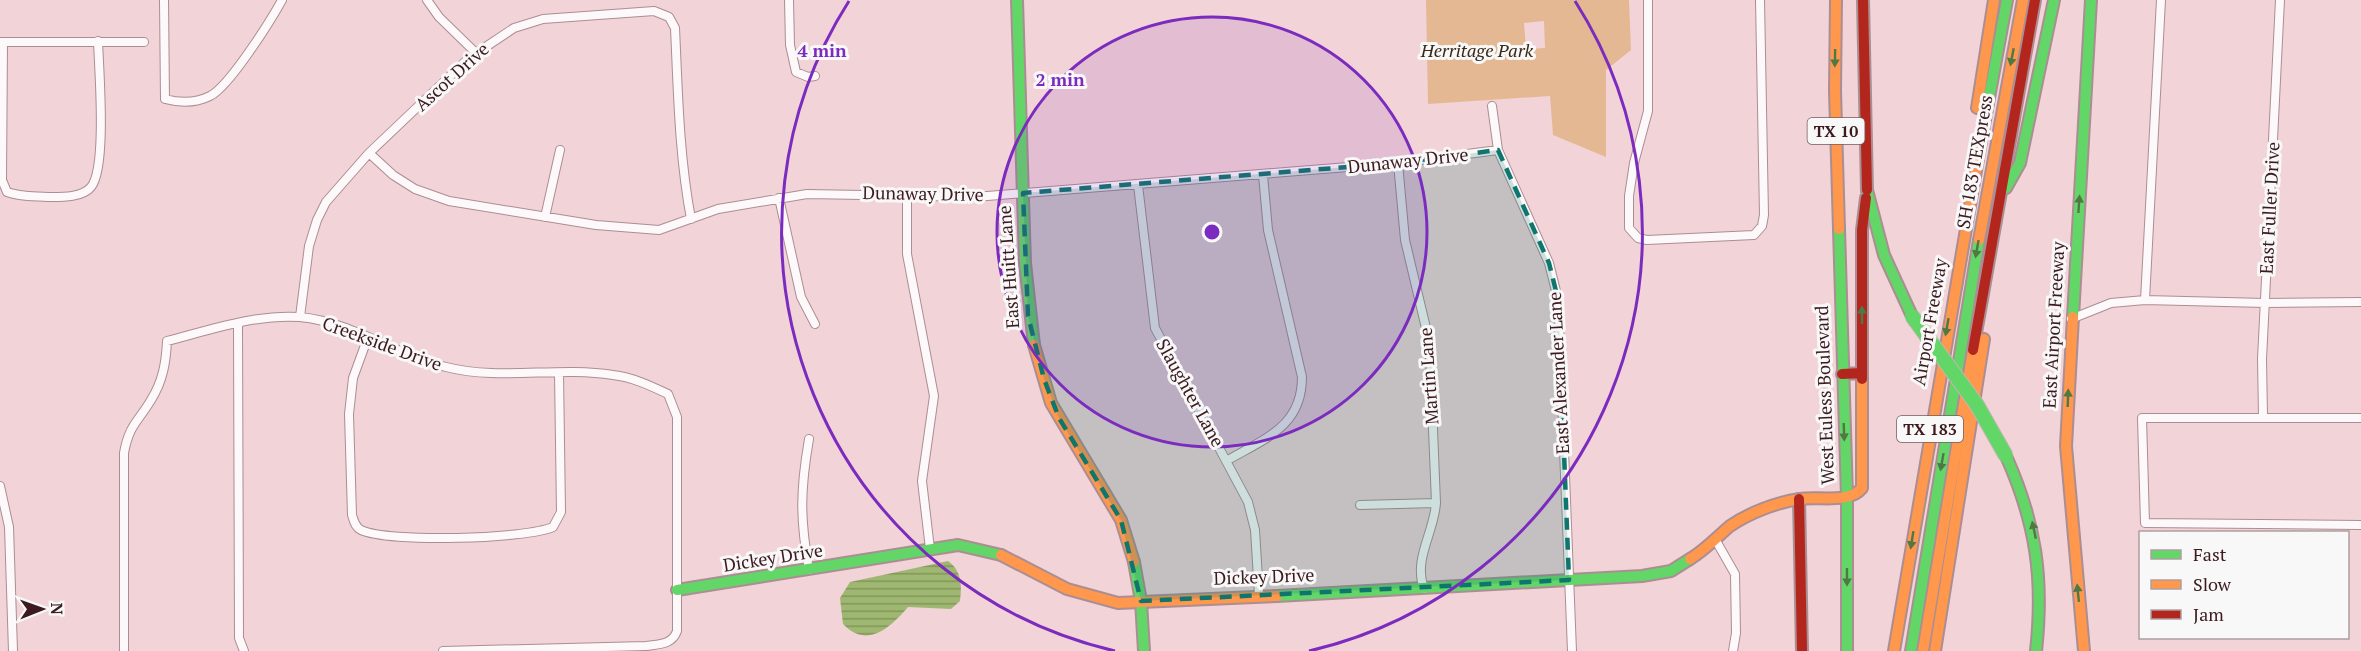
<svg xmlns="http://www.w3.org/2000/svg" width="2361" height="651" font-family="'PT Serif',serif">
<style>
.park{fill:#e5b894;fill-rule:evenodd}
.water{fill:url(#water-rules)}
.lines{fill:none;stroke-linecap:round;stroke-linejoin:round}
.street-casing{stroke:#ab8e93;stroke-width:10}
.fast-casing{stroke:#ab8e93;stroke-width:14}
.slow-casing{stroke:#ab8e93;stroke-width:14}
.jam-casing{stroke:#ab8e93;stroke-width:14}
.street{stroke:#fdf8f9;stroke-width:8}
.fast{stroke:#63d668;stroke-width:10}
.slow{stroke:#ff974d;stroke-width:10}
.jam{stroke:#b3261e;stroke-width:10}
.fast-bridge-casing{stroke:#c8b5b7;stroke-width:16;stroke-linecap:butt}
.fast-bridge{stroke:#63d668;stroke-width:14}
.oneway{fill:#507844}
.marked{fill:#0f766e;fill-opacity:0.2;stroke:#0f766e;stroke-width:4.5;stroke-dasharray:12 8;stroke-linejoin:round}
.ring{fill:none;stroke:#7b2cbf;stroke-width:3}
.labels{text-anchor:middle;stroke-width:6;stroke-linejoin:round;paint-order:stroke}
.shield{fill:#f8f8f8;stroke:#745d60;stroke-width:1.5}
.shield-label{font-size:16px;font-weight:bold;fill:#3c1a1f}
.park-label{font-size:18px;font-style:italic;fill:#382a19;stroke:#f8f8f8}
.street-label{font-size:18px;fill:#3c1a1f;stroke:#f8f8f8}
.centre{fill:#7b2cbf;stroke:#f8f8f8;stroke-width:3}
.ring-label{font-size:18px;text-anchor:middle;font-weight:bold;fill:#7b2cbf;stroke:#f8f8f8;stroke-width:6;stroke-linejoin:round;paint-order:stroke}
</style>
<defs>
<pattern id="water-rules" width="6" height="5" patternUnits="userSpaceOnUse" patternTransform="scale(1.5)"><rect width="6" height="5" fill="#9fb871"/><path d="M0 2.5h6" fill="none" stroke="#83955c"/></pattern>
</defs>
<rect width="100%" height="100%" fill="#f2d3d7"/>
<path class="park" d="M1426,0H1629L1631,50L1606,70V157L1553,135L1550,96L1428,104ZM1544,21L1545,48L1526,49L1524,23Z"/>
<path class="water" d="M948,561C962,571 962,586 960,601L951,609L908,607C890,628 867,649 843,624L840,598L850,582Z"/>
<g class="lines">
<defs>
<path id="street" d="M164,0L165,99C180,103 196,103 210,96C229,87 271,20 282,0
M427,0L439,17L476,53
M789,0L790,45L796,72L808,77L815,76
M1648,0V111L1634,163L1629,196V228L1638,238L1647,240L1754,235L1762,226L1764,215L1760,0
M0,42H144
M3,42L2,180L7,192C20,197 34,196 48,197C60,197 82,198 91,187C107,168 99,70 98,41
M1492,106L1498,150L1549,263L1558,299L1572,651
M369,153L393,175L415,189L449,201L596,225L659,230L718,209L807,194L975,197L1398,163L1498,150
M1398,163L1405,240L1426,328L1430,356L1436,503C1434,533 1413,559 1424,589
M1138,185L1155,328L1248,502L1255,530L1259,595
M907,195V254L934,396L922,481L930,549
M779,198L801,297L815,324
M545,217L560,150
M2145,300L2161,0
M300,317L309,246L317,220L326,202L369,153L469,58L514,28L543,19L654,11L669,17L675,28C678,92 679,155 691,219
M2071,319L2111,303L2145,300L2265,303L2361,302
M238,324L239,638L244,651
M368,337L353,378L349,414L352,515C354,521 355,527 361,530C388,543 526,539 553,527L561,512L559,373
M2263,416L2262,359L2280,0
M2361,418H2142L2145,523L2361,525
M809,439C800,491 800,519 809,570
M1228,460C1266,438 1302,426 1302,377L1268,230L1263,175
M0,486L9,527L13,651
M1360,505L1436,503
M1715,539L1735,574L1736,633L1733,651
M124,651V453C129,425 138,422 151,400C163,381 166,362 167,341C210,330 255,314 300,317C352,322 396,355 446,367C501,381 557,366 613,375C632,377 651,386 668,394L677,417V631C672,645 659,644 646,646L443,651"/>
<path id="fast" d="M1017,0L1025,263L1034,345
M1980,147L2007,0
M2006,188L2020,163L2054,0
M1867,190L1884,255L1912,316
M1839,229L1847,497
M2073,317L2091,0
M2006,456C2036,523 2044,578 2036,651
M1847,497V651
M1134,562L1141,601L1144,651
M677,590L958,545L1001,555
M1277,596L1642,576L1671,571L1690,559
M1911,651L1979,240"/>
<path id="slow" d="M1836,0L1835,91L1839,229
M1977,108L1994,0
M1979,240L2023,0
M2073,317L2066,446L2084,651
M1034,345L1051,403L1121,520L1134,562
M1001,555L1067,589L1118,603L1277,596
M1690,559C1705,550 1717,537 1730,526C1749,513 1777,502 1800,499C1819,496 1849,504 1862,488V379
M1894,651L1980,147
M1923,651L1973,350
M1935,651L1984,339"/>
<path id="jam" d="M1863,0L1867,190
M1973,350L2035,0
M1842,374L1862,373
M1862,379V230L1866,198
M1799,499L1802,651"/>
</defs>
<use href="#street" class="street-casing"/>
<use href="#fast" class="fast-casing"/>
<use href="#slow" class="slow-casing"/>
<use href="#jam" class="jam-casing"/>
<use href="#street" class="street"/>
<use href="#fast" class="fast"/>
<use href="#slow" class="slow"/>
<use href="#jam" class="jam"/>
<defs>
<path id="fast-bridge" d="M1912,316L1977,405L2006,456"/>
</defs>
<use href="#fast-bridge" class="fast-bridge-casing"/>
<use href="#fast-bridge" class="fast-bridge"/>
</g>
<defs><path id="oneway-solid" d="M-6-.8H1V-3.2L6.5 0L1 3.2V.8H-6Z" transform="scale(1.5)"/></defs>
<g class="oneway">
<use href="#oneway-solid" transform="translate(2012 57) rotate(101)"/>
<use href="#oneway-solid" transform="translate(1835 58) rotate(91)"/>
<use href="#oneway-solid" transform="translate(2079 204) rotate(-86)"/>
<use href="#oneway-solid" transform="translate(1977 249) rotate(100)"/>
<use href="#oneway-solid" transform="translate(1862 315) rotate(-90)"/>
<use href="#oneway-solid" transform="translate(1947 327) rotate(100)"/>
<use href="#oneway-solid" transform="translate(2068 398) rotate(-88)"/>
<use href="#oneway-solid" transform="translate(1844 432) rotate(88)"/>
<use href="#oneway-solid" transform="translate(1942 462) rotate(100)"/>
<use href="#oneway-solid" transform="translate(2034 530) rotate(-102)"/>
<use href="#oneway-solid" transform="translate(1912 540) rotate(99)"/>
<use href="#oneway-solid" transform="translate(1847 577) rotate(90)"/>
<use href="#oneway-solid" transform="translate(2078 593) rotate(-96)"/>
</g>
<path class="marked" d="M1498,150L1549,263L1558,299L1569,580L1141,601L1121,520L1059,418L1044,379L1028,316L1023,193L1398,163Z"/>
<circle cx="1212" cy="232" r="215" fill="#7b2cbf" fill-opacity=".12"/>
<g class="ring">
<circle cx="1212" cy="232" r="215"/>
<path d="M1115 651A430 430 0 0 1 849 1M1575 1A430 430 0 0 1 1309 651"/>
</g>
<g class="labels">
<g class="shield">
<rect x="1807.5" y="118" width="57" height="26" rx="4.5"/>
<rect x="1897" y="416" width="66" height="26" rx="4.5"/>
</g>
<g class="shield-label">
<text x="1836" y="137">TX 10</text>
<text x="1930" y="435">TX 183</text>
</g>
<g class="park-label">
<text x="1477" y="57">Herritage Park</text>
</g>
<g class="street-label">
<text transform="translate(452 77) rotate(-42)" y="6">Ascot Drive</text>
<text transform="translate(1408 161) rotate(-6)" y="6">Dunaway Drive</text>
<text transform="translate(1975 162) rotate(-80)" y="6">SH 183 TEXpress</text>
<text transform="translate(923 194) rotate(1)" y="6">Dunaway Drive</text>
<text transform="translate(2270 208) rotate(-87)" y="6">East Fuller Drive</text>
<text transform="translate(1009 267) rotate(-94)" y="6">East Huitt Lane</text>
<text transform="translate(1930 322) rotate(-80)" y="6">Airport Freeway</text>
<text transform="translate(2054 325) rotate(-87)" y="6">East Airport Freeway</text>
<text transform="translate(382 344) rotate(20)" y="6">Creekside Drive</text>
<text transform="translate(1559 373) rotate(-93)" y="6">East Alexander Lane</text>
<text transform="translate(1429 376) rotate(-94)" y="6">Martin Lane</text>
<text transform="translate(1190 393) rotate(61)" y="6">Slaughter Lane</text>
<text transform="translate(1825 395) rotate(-92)" y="6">West Euless Boulevard</text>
<text transform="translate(773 558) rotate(-9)" y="6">Dickey Drive</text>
<text transform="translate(1264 577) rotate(-2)" y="6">Dickey Drive</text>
</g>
</g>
<circle cx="1212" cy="232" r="9" class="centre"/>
<g class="ring-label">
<text x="822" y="57">4 min</text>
<text x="1060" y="86">2 min</text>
</g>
<rect x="2139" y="531" width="210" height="108" fill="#f8f8f8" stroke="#ad9fa1" stroke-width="1.5"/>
<rect x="2151" y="550" width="30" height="9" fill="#63d668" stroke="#ad9fa1" stroke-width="1.5"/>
<text x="2193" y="561" font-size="18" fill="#3c1a1f">Fast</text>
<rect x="2151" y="580" width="30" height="9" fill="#ff974d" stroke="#ad9fa1" stroke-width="1.5"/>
<text x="2193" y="591" font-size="18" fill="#3c1a1f">Slow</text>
<rect x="2151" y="610" width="30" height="9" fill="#b3261e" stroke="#ad9fa1" stroke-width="1.5"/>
<text x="2193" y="621" font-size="18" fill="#3c1a1f">Jam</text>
<g transform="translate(42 609) rotate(89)" stroke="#f8f8f8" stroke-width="4.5" paint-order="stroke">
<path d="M0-4.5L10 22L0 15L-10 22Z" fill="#3c1a1f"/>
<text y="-9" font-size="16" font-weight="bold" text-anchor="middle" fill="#3c1a1f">N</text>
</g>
</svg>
